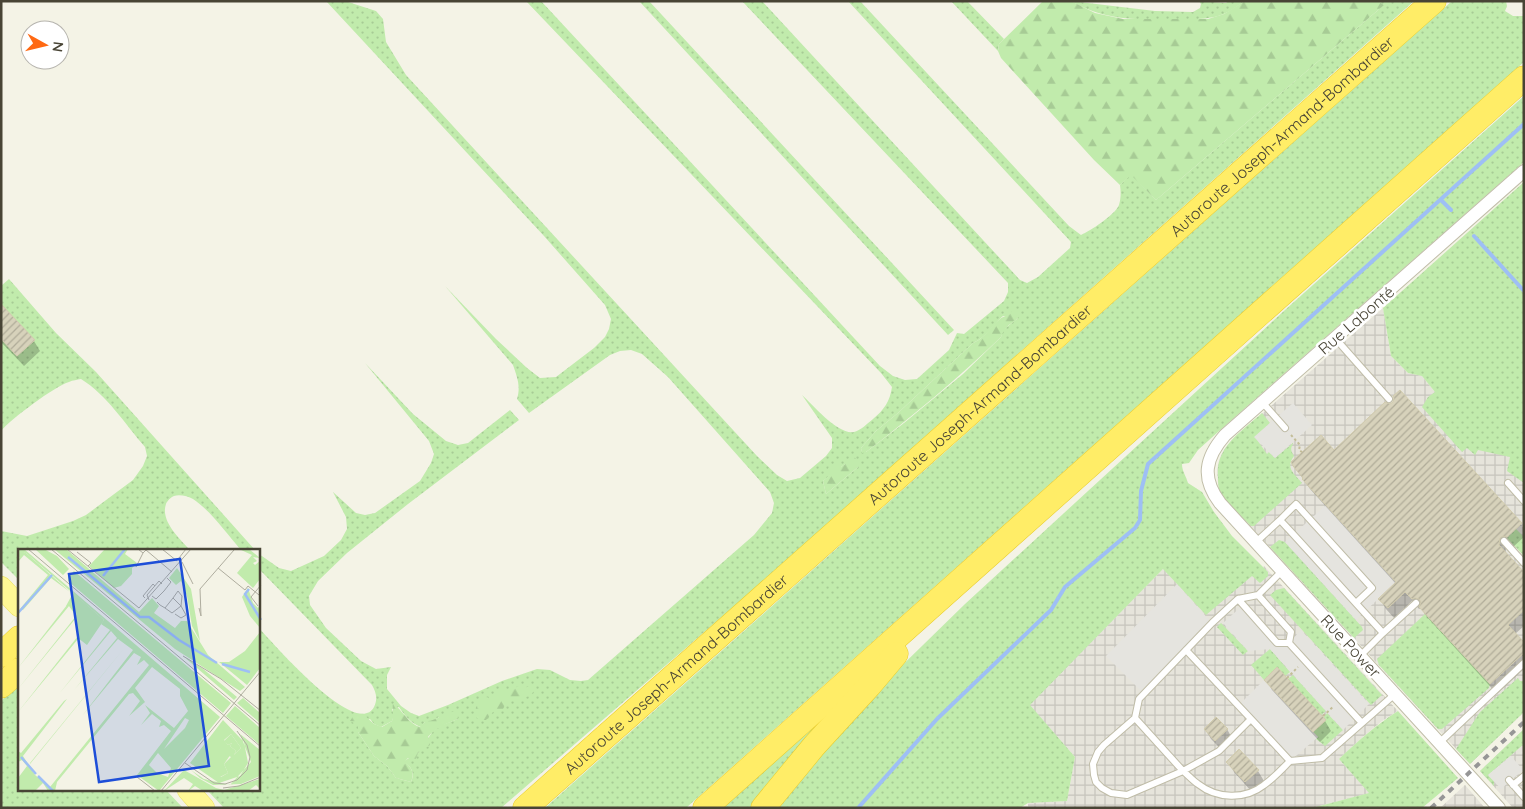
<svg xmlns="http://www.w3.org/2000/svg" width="1525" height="809" font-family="Quicksand,sans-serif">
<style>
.industrial{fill:url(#industrial-grid)}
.grass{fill:url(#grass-dots);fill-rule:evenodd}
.forest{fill:url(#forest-firs)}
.parking{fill:#e5e4df}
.shadow{fill:#0003}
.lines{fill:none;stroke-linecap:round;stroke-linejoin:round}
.stream{stroke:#9ebff5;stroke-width:4}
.building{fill:url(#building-hatch);stroke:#d2ccae}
.service-casing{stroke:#c0bda8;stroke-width:8}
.minor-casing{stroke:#c0bda8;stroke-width:14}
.primary-casing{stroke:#ece05d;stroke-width:22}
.motorway-casing{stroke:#e8cc2d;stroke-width:25}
.path{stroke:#c3bd98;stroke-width:2;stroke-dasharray:2.5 2.5;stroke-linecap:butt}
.service{stroke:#fff;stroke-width:6}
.minor{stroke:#fff;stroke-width:12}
.primary{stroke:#fff895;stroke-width:21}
.motorway{stroke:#ffed67;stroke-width:24}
.rail{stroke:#969696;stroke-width:4;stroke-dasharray:6 6;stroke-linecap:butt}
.labels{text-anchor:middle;stroke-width:5;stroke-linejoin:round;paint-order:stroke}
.street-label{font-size:16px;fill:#484435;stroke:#fff}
.inset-river{fill:none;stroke:#9ebff5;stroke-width:2.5}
.inset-road{fill:none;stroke:#afad9f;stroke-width:1}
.view{fill:#1d4ed8;fill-opacity:0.15;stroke:#1d4ed8;stroke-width:2.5}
.inset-edge{fill:none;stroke:#484435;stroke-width:2.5}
</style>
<defs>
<pattern id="industrial-grid" width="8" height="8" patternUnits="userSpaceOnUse" patternTransform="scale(1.25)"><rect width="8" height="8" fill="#e6e4db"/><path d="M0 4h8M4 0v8" fill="none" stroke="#c7c5bd"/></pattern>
<pattern id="grass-dots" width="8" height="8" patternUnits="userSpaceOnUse" patternTransform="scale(1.25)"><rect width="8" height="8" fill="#c1ebac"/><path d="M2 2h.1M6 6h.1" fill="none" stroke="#a7cb95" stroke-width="1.8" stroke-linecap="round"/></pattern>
<pattern id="forest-firs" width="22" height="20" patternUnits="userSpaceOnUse" patternTransform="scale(1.25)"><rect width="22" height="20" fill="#c1ebac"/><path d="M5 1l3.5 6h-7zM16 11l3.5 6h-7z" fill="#a7cb95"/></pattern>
<pattern id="building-hatch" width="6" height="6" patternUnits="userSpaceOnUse" patternTransform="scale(1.25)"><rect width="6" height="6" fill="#d7d2bb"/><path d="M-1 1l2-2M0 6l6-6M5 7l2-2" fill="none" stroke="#b0ac99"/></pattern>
</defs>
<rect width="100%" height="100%" fill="#f4f3e6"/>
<path class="industrial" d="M1383,308L1391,356L1408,373L1422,376L1444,403L1524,448V712L1470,764L1229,503L1218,484L1217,470L1219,460L1223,451L1233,439Z
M1264,566L1398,711L1382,721L1364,736L1339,759L1370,793L1312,808H1028V803L1067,801L1075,757L1029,705L1163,569L1253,576Z
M1524,729V808H1513L1480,771Z
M1465,785L1485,808H1440Z"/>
<path class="grass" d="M326,1H345L376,11L383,19L386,42L406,75L757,456L777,475L787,481L800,478L826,456L832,448V438L802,395C813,405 838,435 854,432C860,431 868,423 873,419C884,410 890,401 892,387L881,373L526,1H541L880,366L893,376L905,380L917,379L949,350L957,333L964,334L1004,301L1008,292V283L742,1H762L1020,280L1027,283L1038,277L1070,248L1071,242L848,1H860L1069,226L1081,235C1090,231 1115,215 1119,205C1121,198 1121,192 1120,185L1131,174L1156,200L1377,11L1383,5L1378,1H1414L747,595L501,808H224L207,790H259V628C272,642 356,740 374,707C378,699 376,692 372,685L259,569V554L279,568L291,571L324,556L341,540L347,529L346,517L333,492L356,513L365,515L375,513L420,481L431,463L434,454L429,441L365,363L413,414L446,441L458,445L468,443L510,410L519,420L408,504L347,553L318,581L309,596L310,605L326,628L361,661L376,669L391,667L387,675V689L401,706L411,713L419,716L448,705L502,681L537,669L550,670L570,680L581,681L588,680L754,535L772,513L774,503L770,492L668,377L642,354L631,350L620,351L610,355L529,413L517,399C521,386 517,377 513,365L445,286L496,339L527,368L540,378L556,377L594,348L605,337L609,329L611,319L605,305L544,236ZM1003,316H1009L1018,318L1003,330L1001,337L963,374L904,423L866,452H862L861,448L876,431L898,413L973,343C987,337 992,325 1003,316ZM845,464L858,467L826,494L823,481ZM399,707C403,714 413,725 421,727L425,722H431L439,717L458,719L442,725L433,731L418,753L404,761C412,768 415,773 411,782L396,778L387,766L374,756L358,732V725L370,719L374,724L381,727L392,721L394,715L392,709Z
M639,1H649L954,330L948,335Z
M951,1H967L1004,39L999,44L998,51Z
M1071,1L1155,11L1193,12L1200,8L1201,4L1199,1L1226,3L1229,1H1245C1237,6 1230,12 1221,15C1207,20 1191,19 1176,19C1137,20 1106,21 1071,1Z
M1452,1H1506L1507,6L1505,11L1513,16H1524V62L686,808H545Z
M1524,96V162L1218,432L1198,450L1189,463L1182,464C1182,471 1186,476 1188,483L1202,492L1214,512L1232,536L1268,572V576L1260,583L1252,576L1206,615L1163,569L1030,705L1075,757L1067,801L1028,803L1020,808H776L881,686L965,604L1285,310Z
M1524,182V483L1507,471L1510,457L1478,450L1475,455L1467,448L1462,452L1422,407L1428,397L1435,392L1422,376L1408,373L1391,356L1383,308Z
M9,279L56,333L96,372L255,550H241C226,533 212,512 193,499C188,496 179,494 174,496C171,497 167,501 166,504C160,521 180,539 190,550H19V580L1,562V531L27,536L73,521L86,515L133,480L143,466L147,456L145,447C125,424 107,395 81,379C77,380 73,380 69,382C55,386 11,419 1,431V339L17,356L35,340L1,311V286Z
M1262,413L1270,423L1255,437L1267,454L1269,452L1275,458L1293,443V444C1290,449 1291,451 1294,456C1285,468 1294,473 1302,483L1254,526H1251C1242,517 1226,503 1220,492C1218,487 1218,482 1218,477C1215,447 1242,431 1262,413Z
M1516,529L1524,537V556L1507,538Z
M1279,540L1285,542L1362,627L1363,630L1354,638L1270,547Z
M1284,588L1382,695L1371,705L1270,595L1276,590Z
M1425,614L1490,684L1489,688L1442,729H1438L1379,665L1377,659Z
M1221,623L1248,651L1243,655L1217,627Z
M1270,649L1290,672L1285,676L1277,667L1264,680L1251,665Z
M1293,675L1326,711L1321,715L1288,679Z
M1518,678L1520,681H1524V712L1470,764L1456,749L1480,712Z
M19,684V790H166L183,808H1V701Z
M1398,711L1458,778L1422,808H1312L1369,793L1339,759C1358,741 1376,725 1398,711Z
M1327,713L1343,730L1325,746L1316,739L1318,737L1313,732L1326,720L1324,717Z
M814,726L819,731L755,808H723Z
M1524,729V744L1488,775L1494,781V786L1480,771Z"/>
<path class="forest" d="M1043,1H1071L1095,13L1123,19H1208L1224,14L1245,1H1378L1384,5L1156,200L1131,175L1120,185L1094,160L1001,58L998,51L999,44Z
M1013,310H1018L1020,314C1016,324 1005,323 1001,337C958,378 913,416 866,452L862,453L861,448L876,431L898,413L973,343C990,336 993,318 1009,315Z
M850,457H854L858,461V467L826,494L823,481L831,474L828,468L834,464L841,467L845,464Z
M518,686L524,688L530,686L535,689C531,699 515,699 506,703L503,709L493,712L486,720H479L475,716L476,707L479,704L480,700L487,697L491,700L493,696L503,688L511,691Z
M393,703C402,710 409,724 420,727L426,721C437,722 444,710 457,712L458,715V719C446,724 436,727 428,737L430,745L418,753L415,761L408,758L405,761C411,768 415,772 411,782L396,778L387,766L374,756L358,732V725L350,721L354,715H364L374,724L382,727L392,721C394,714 392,710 393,703Z"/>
<path class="parking" d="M1293,403L1312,425L1275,458L1254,437Z
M1326,505L1396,582L1356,620L1285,542Z
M1177,584L1212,623L1144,694L1106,656Z
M1243,605L1277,643H1289L1301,630L1369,704L1343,730L1270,649L1248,651L1223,623Z
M1264,680L1318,737L1290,761L1238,706Z
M1511,756L1523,770L1501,789L1488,775Z"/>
<path class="shadow" d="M1,312L34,341L40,351L24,366L1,342Z
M1400,391L1521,524L1524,529V537L1513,547L1510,546L1506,548L1505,553L1524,574V626L1515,634L1524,644V669L1497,694L1427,617L1421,608L1419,609L1412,601L1394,618L1386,609L1380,599L1396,584L1310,489L1294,466L1334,451L1394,403Z
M1277,669L1325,721L1331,731L1320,742L1272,690L1266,680Z
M1205,729H1227L1233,740L1222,750L1211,739Z
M1228,762L1258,771L1264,781L1252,792L1234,772Z"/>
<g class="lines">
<path class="stream" d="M1441,200L1451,210
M1474,236L1524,291
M858,808L937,719L1051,610L1065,587L1135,528L1140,520L1141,491L1148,464L1524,124"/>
</g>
<path class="building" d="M1,304L35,340L17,356L1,339Z
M1400,390L1522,523L1507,537L1503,536L1500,538L1499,545L1524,572V610L1508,625L1524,642V653L1490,684L1419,607L1421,602L1419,599L1415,598L1412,599L1405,592L1388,608L1378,599L1396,582L1302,479L1303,478L1293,466L1291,462L1321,435L1334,450L1385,402L1390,404L1393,402L1394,398L1393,396Z
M1277,667L1326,720L1313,732L1264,680Z
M1216,717L1228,729L1215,741L1204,729Z
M1239,749L1259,770L1245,782L1226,762Z"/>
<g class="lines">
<defs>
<path id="service" d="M1335,338L1389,399
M1262,402L1285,428
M1508,483L1524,501
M1280,520L1296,504L1372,588L1356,603
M1504,541L1524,563
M1256,542L1280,520L1293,534L1383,633L1360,656
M1282,571L1258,595L1291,632L1289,643L1362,723L1395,694
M1258,595L1238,599L1277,643H1289
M1383,633L1416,603
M1186,650L1251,719L1219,751L1183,771L1135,718L1139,699L1212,623L1238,599
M1135,718L1104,745L1098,752L1093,764L1094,775L1096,782L1102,788L1111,793L1127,795L1183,771C1188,775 1193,781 1198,784C1217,799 1245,800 1264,785C1274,778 1282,769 1290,761L1251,719
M1439,743L1524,663
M1290,761L1322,758L1362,723
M1509,780L1524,797
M1513,785L1524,776"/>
<path id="minor" d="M1499,808L1220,503C1201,478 1205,458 1225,435L1524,171"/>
<path id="primary" d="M1,587L19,606
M188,790L204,808"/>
<g id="motorway">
<path d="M1,655L19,638"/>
<path d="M1,686L19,670"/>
<path id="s1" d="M525,808L1434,1"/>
<path d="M705,808L1524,78"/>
<path d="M763,808L814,746L869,686L896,654"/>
</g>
</defs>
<use href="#service" class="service-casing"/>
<use href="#minor" class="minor-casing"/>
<use href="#primary" class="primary-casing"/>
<use href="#motorway" class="motorway-casing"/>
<path class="path" d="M1291,435L1300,445L1299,450L1302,452
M1287,678L1298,667
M1323,716L1334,706"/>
<use href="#service" class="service"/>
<use href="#minor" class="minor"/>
<use href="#primary" class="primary"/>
<use href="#motorway" class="motorway"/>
<path class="rail" d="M1431,808L1524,722"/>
</g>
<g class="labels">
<g class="street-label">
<text dy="6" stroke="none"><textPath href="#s1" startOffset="1012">Autoroute Joseph-Armand-Bombardier</textPath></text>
<text transform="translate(1356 320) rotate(-41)" y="6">Rue Labonté</text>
<text dy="6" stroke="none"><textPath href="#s1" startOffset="608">Autoroute Joseph-Armand-Bombardier</textPath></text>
<text transform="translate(1351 646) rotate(47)" y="6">Rue Power</text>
<text dy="6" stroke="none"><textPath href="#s1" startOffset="202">Autoroute Joseph-Armand-Bombardier</textPath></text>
</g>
</g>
<g transform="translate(18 549)">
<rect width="242" height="242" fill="#f4f3e6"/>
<path d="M0,0H6L202,168L141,242L119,226L153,182L146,176L141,178L143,172L134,165L123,176L132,164L127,156L156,179L170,162L162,147V140L134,118L117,139L127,153L111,167L122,152L115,144L111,145L39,233L37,242H30L25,234L17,242H0V229L9,217L4,211L0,213V202L3,204L46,152L49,150L5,207L17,226L32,238L131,116L126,111L119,116L123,108L116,104L64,167L115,101L100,90L56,141L99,89L93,82L41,145L92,81L83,75L86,71L8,4L3,3L4,5L0,10ZM167,169L171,171L167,179L146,200ZM140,204L153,219L150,228L139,224L131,216ZM17,0H26L39,7L51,20L45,26ZM36,0H48L121,63L134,49L141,57L136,64L157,79L163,72H169L190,106L227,138L222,142L157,100ZM87,0H110L107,5L119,14L114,19V25L103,37L96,39L71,17ZM221,0H231L242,9L235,8L239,12L235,14L237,16L243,11L242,30L235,39L219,24L234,6ZM159,19L173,40L182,92L174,77L169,47L163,32L158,36L151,29ZM56,22L213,154L205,164L50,32V28ZM230,39L235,54L240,59L242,56V79L232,67L224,48ZM49,56H54L60,68L62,79L60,90L0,163L60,87L58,69L0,140L58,67L51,57L0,119ZM242,83V119L229,136L201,113H211L227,102ZM108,97L12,215V214ZM165,107L184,119L219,148L216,151ZM225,149L242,164V174L219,154ZM217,157L242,179V196L208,167ZM205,171L226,193L230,214L222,227L201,234L172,214ZM213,185L223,199L216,206L218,202L212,197L214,194L210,196L206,191ZM207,205L213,208L206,215L210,224L203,228L194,220ZM222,185L242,201V227L223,235L195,236L182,229L173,221L186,230L212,236L233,213ZM166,221L198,239L206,241L242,230V240L238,236L230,242H185L177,237L170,242L175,235L166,229L146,242Z" fill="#c1ebac" fill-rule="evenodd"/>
<path d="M3,2L8,4L52,43L33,29L5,61L2,60L30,26L6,6L0,13ZM55,44L86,71L69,96L60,89L59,66L53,56L48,57ZM213,185L223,199L216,206L218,202L212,197L214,194L210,196L206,192ZM209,203L213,205L206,215L210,224L198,230L199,226L193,220L199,209Z" fill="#c1ebac"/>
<path class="inset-river" d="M50,8L122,68H131L161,91L199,114M85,27L107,0M231,40L227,45L243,71M0,64L34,26M204,115L232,123M3,208L18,225M20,227L35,242"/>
<path class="inset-road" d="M10,0L243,198M33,0L243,177M49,0L121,59L173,0M120,0L125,4L128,1L154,23M144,0L159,12M59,3L73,14L70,17M164,11L161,9L168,0M164,13L175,35M118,18L125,4M200,19L227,41L230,37L241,46M134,47L138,50L146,42L153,33L149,29M127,49L125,47L135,35L137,37M155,49L160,42L164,47L163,57L168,66L163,69L157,65M131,51L129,46L141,32L144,35M139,53L142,56L147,59L154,64L163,57L155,49L147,59M240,57L233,48L243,36M181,59L183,67L182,40L216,1M165,107L203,130L243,162M167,214L196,234L207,235L219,231L229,221L232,208L229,196L219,182M119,228L137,242M205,239L221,237L243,228M143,242L243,122"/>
<path class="view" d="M162,10L191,217L81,233L51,25Z"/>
<rect width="242" height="242" class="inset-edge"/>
</g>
<rect width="1525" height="809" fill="none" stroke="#484435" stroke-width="5"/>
<g transform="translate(45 45) rotate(98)"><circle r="24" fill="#ffffff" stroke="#b6b4ae"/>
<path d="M0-4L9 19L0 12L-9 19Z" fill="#ff6913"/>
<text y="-8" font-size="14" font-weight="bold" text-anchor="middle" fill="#484435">N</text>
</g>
</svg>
